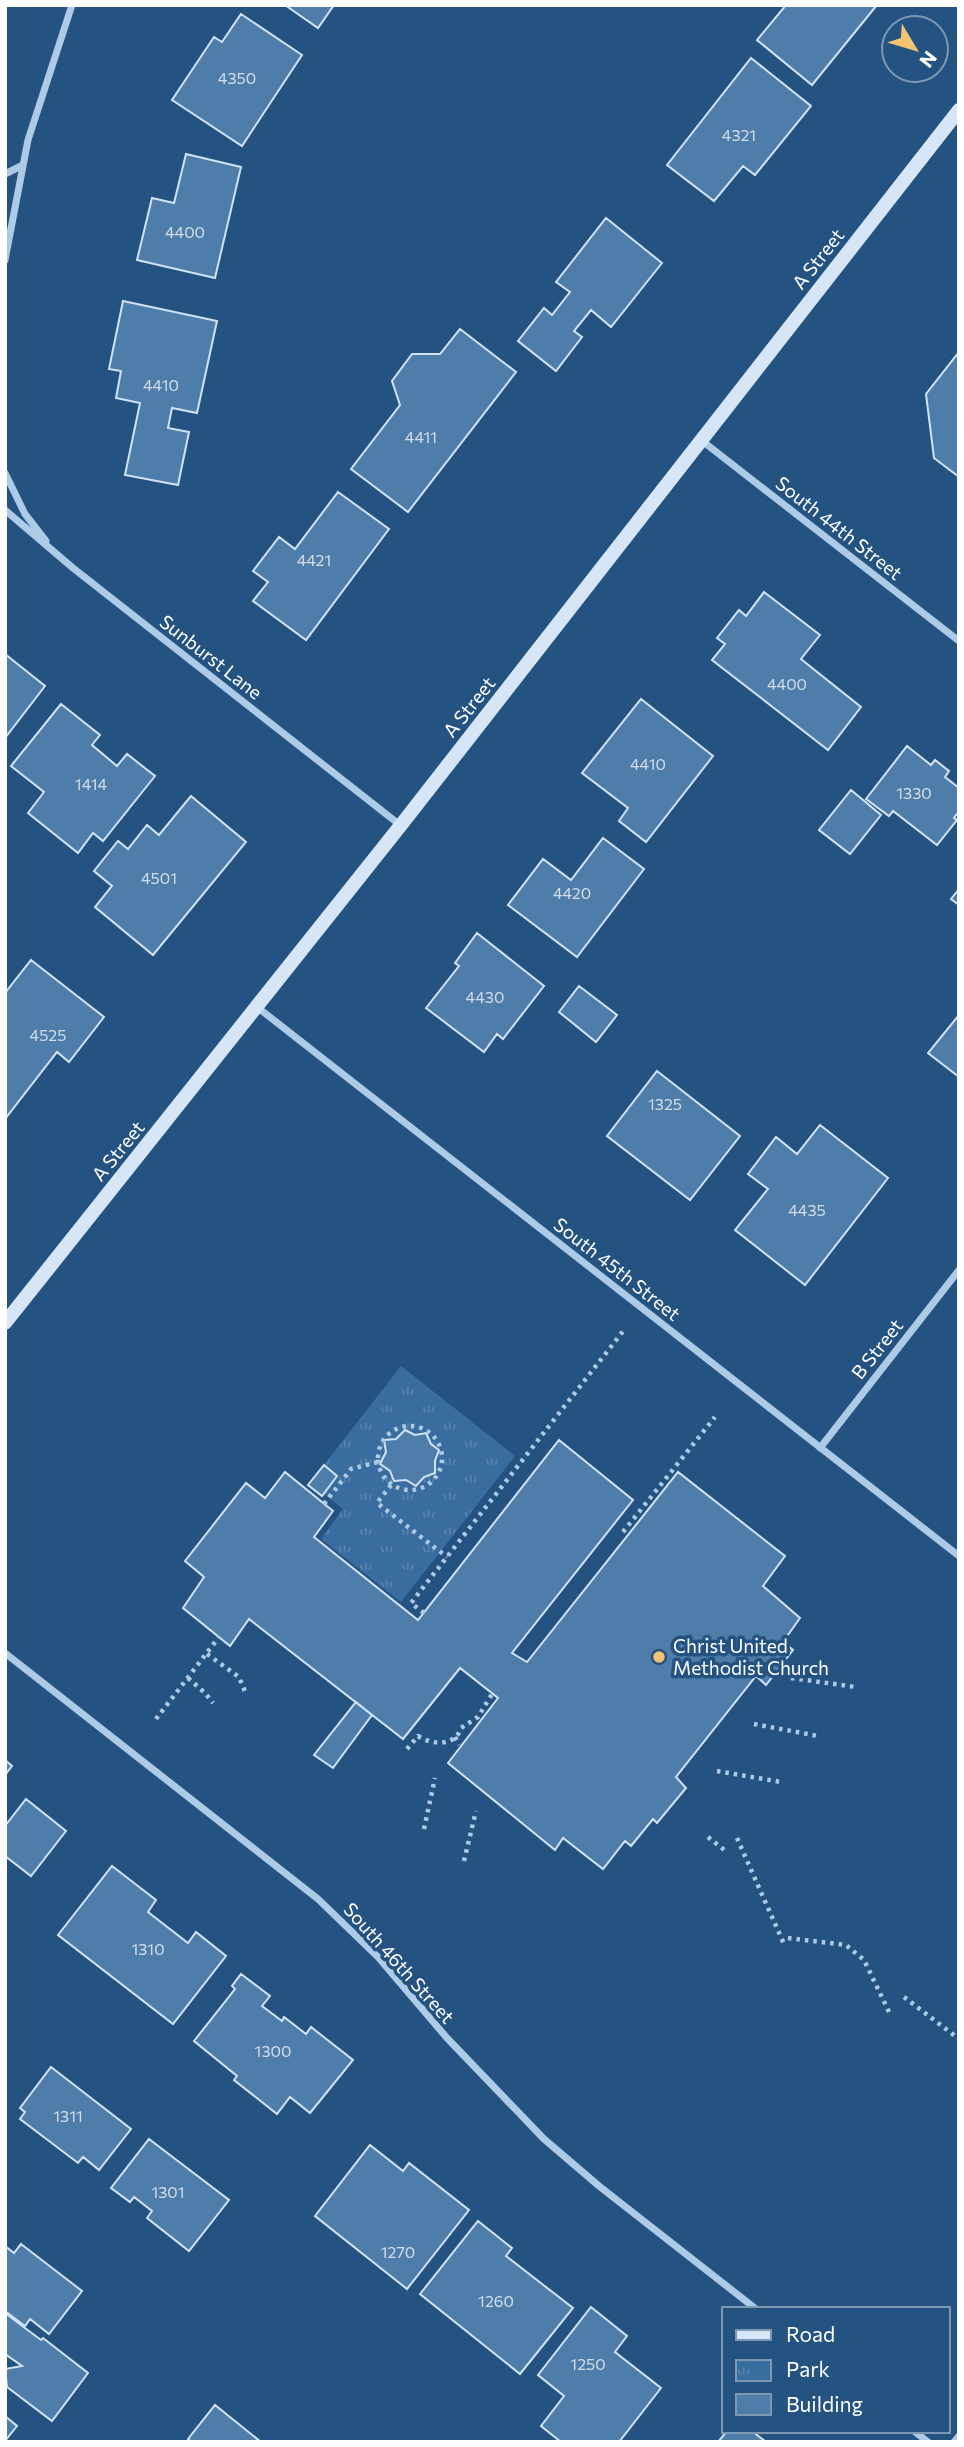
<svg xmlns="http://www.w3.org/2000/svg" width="964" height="2447" font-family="Commissioner,sans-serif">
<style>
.park{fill:url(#park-tufts)}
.building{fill:#4e7daa;stroke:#d0e3f5;stroke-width:2}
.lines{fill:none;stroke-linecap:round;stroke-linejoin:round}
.path{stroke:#adcbe7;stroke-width:4.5;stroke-dasharray:3.5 5;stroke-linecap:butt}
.minor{stroke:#adcbe7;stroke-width:7}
.secondary{stroke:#d7e6f6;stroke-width:14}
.poi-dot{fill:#f0c472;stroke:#255381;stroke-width:2.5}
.labels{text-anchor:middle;stroke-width:7;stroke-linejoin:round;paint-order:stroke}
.number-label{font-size:16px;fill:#d3deea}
.street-label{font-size:19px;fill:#fff;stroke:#255381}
.poi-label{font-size:19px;fill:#fff;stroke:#255381;text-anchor:start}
</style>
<defs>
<pattern id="park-tufts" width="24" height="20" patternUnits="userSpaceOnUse" patternTransform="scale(1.75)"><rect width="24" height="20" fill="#3a6d9f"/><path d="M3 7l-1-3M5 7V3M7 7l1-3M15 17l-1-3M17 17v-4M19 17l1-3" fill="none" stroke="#5883ad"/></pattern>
</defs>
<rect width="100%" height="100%" fill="#255381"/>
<path class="park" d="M401,1366L515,1456L401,1602L321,1539L343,1509L310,1483Z"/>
<path class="building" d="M285,5H334L318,28Z
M786,5H877L812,85L757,40Z
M241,14L302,55L242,146L172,100L214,37L222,42Z
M751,58L811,106L755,175L743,166L714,201L667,165Z
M186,154L241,167L215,278L137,260L152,198L174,203Z
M606,218L662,263L611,327L591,310L574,331L582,337L556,371L518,341L544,308L552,315L570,292L556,282Z
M123,301L217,321L197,413L172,408L168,428L189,432L178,485L125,475L140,403L116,398L121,371L109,369Z
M460,329L516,372L408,512L351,469L400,405L392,381L412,354H440Z
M959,352V477L934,458L926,394Z
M338,492L389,529L306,640L253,601L268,582L253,571L279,537L295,549Z
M764,592L820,635L801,659L861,707L828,750L712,660L725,644L717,638L739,610L746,616Z
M5,654L45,686L5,738Z
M641,699L713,756L646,842L619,821L628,808L582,773Z
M61,704L100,735L92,745L117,766L127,754L155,776L103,841L93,833L78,853L28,813L44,792L11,766Z
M907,746L931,765L935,760L949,771L945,777L959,788V811L954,818L957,820L937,845L893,811L889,816L866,799Z
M851,790L881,815L850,854L819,830Z
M191,796L246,842L153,955L95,907L112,886L94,871L118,841L128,849L147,825L159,835Z
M603,838L644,869L577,957L508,905L543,859L571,880Z
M959,889V905L951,899Z
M477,933L544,986L503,1039L497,1034L484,1052L426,1008L459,966L455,963Z
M31,960L104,1017L69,1062L57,1052L5,1119V993Z
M579,986L617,1015L596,1042L559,1012Z
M959,1015V1077L928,1053Z
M657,1071L740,1136L690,1200L607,1136Z
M820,1125L888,1178L805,1285L735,1230L768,1189L748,1174L776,1137L797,1154Z
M405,1430L415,1435L426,1433L431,1444L439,1450L435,1461V1473L424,1477L416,1486L406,1480L394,1481L390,1471L380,1464L386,1452L384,1440L396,1439Z
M559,1440L633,1500L512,1653L527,1662L678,1472L785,1556L763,1586L800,1618L783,1642L793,1650L766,1685L756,1676L676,1777L686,1788L657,1823L653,1819L631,1846L625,1841L603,1869L563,1838L555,1850L448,1763L498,1698L460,1668L403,1739L249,1619L230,1646L183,1608L204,1577L185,1561L246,1483L265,1498L285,1472L333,1511L314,1537L418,1620Z
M324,1465L337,1476L322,1496L308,1485Z
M356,1702L372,1715L333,1768L314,1755Z
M5,1760L12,1766L5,1775Z
M26,1799L66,1831L31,1876L5,1856V1826Z
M112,1866L156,1900L148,1912L188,1943L196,1932L226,1956L173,2024L58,1935Z
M241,1974L270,1996L262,2006L282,2021L284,2017L306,2034L311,2027L353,2060L310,2113L290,2097L277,2114L234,2080L237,2076L194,2041L235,1989L232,1986Z
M51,2067L131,2129L99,2170L83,2157L78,2163L20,2119L25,2112L20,2108Z
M149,2139L229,2200L189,2251L147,2218L152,2211L134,2197L130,2202L111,2188Z
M370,2145L403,2171L409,2163L469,2210L407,2289L315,2216Z
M478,2221L512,2248L506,2256L573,2308L520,2374L420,2294Z
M21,2244L82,2291L49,2334L30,2319L25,2326L5,2311V2246L14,2253Z
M591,2307L627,2336L615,2352L661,2388L619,2442H561L541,2426L564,2396L538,2375Z
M5,2313L41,2340L43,2338L88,2373L52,2421L7,2387L5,2369L22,2366L5,2354Z
M215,2405L261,2442H192L188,2439Z
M5,2416L17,2426L5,2441Z
M727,2431H752L766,2442H718Z"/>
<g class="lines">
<path class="path" d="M378 1458a32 32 0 1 1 64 0a32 32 0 1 1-64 0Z
M391,1485L377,1503L447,1557
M324,1504L351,1469L378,1462
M623,1532L715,1417
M424,1613L411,1603L624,1330
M207,1654L239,1677L246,1694
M188,1678L205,1693L213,1703
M791,1678L856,1687
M156,1719L219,1637
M754,1724L818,1736
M455,1737L459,1745
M407,1749L418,1736C432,1745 455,1747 461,1728L478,1717L492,1694
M717,1771L781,1782
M424,1829L435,1778
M708,1837L727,1852
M737,1838L784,1944
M464,1861L476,1811
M788,1938L846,1945L864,1960L890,2014
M904,1997L959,2039"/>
<path class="minor" d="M5,174L23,165
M5,260L28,140L72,5
M701,440L959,641
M5,473L25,514L46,541
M5,510L73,568L400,825
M257,1007L959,1556
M820,1448L959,1270
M5,1653L318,1899L378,1957L447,2038L544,2139L599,2186L756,2309
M914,2431L928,2442
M954,2442L959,2436"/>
<path class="secondary" d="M5,1323L401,825L959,110"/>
</g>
<circle class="poi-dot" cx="659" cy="1657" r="7"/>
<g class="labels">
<g class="number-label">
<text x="237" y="84">4350</text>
<text x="739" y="141">4321</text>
<text x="185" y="238">4400</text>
<text x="161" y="391">4410</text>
<text x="421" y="443">4411</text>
<text x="314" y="566">4421</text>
<text x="787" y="690">4400</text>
<text x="648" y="770">4410</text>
<text x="91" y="790">1414</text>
<text x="914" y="799">1330</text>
<text x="159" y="884">4501</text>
<text x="572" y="899">4420</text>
<text x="485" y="1003">4430</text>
<text x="48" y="1041">4525</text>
<text x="665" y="1110">1325</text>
<text x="807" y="1216">4435</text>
<text x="148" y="1955">1310</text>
<text x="273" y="2057">1300</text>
<text x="68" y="2122">1311</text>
<text x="168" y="2198">1301</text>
<text x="398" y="2258">1270</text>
<text x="496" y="2307">1260</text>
<text x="588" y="2370">1250</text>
</g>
<g class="street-label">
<text transform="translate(818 259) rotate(-52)" y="7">A Street</text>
<text transform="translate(839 528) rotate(38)" y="7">South 44th Street</text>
<text transform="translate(211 657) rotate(38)" y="7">Sunburst Lane</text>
<text transform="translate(469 707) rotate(-52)" y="7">A Street</text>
<text transform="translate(118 1151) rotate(-51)" y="7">A Street</text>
<text transform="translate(617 1269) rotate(38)" y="7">South 45th Street</text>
<text transform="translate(877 1349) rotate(-52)" y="7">B Street</text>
<text transform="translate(399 1963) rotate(48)" y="7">South 46th Street</text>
</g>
<g class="poi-label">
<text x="673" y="1653">Christ United<tspan x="673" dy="22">Methodist Church</tspan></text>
</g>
</g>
<rect width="964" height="2447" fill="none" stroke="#ffffff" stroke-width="14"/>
<rect x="722" y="2307" width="228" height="126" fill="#255381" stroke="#7c98b3" stroke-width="2"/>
<rect x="736" y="2330" width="35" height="10" fill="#d7e6f6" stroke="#7c98b3" stroke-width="2"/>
<text x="786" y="2342" font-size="21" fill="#ffffff">Road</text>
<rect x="736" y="2360" width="35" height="21" fill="url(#park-tufts)" stroke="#7c98b3" stroke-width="2"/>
<text x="786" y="2377" font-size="21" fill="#ffffff">Park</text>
<rect x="736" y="2394" width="35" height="21" fill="#4e7daa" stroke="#7c98b3" stroke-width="2"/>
<text x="786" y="2412" font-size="21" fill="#ffffff">Building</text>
<g transform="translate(915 49) rotate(128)"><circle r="33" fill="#255381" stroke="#7c98b3" stroke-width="2"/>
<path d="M0-5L12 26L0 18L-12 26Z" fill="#f0c472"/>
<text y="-10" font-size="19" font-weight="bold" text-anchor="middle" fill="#ffffff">N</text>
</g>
</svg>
